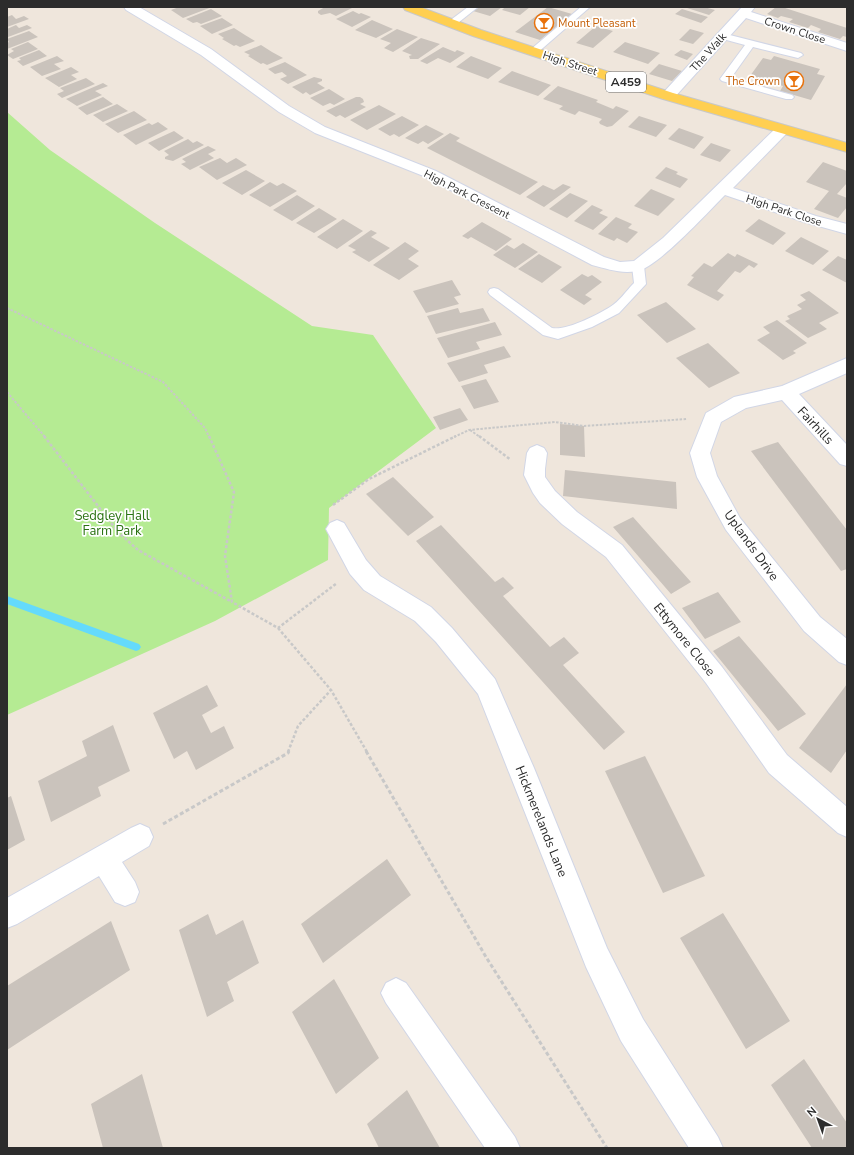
<svg xmlns="http://www.w3.org/2000/svg" width="854" height="1155" font-family="'Nunito Sans',sans-serif">
<style>
.green{fill:#b5eb93}
.lines{fill:none;stroke-linecap:round;stroke-linejoin:round}
.stream{fill:#64dafc;fill-rule:evenodd}
.building{fill:#cac3bc}
.service-casing{stroke:#d1d6e6;stroke-width:2}
.minor-casing{stroke:#d1d6e6;stroke-width:2}
.primary-casing{stroke:#c8c8c8;stroke-width:2}
.path-far2{stroke:#c8c8c8;stroke-width:2;stroke-dasharray:2.5 1.5;stroke-linecap:butt}
.path-far1{stroke:#c8c8c8;stroke-width:2.5;stroke-dasharray:3 2;stroke-linecap:butt}
.path{stroke:#c8c8c8;stroke-width:3;stroke-dasharray:4 2.5;stroke-linecap:butt}
.service{fill:#fff;fill-rule:evenodd}
.minor{fill:#fff;fill-rule:evenodd}
.primary{fill:#ffcf51;fill-rule:evenodd}
.labels{text-anchor:middle;stroke-width:3.5;stroke-linejoin:round;paint-order:stroke}
.far-food-label{font-size:11px;fill:#c56008;stroke:#fff;text-anchor:start}
.far-street-label{font-size:11px;fill:#2c2c2c;stroke:#fff}
.shield{fill:#fff;stroke:#6b6b6b;stroke-width:1}
.shield-label{font-size:12px;font-weight:bold;fill:#2c2c2c}
.street-label{font-size:13px;fill:#2c2c2c;stroke:#fff}
.park-label{font-size:13px;fill:#2a7212;stroke:#fff}
</style>
<rect width="100%" height="100%" fill="#efe6dc"/>
<path class="green" d="M7,112L50,150L155,223L312,326L373,335L436,428L329,508L328,560L215,621L7,715Z"/>
<g class="lines">
<path class="stream" d="M7,596L139,644L141,647L139,650L136,651L7,604Z"/>
</g>
<path class="building" d="M179,7H212L183,18L171,10Z
M325,7H350L352,8L336,16L330,13L321,15L318,13V11Z
M478,7H502L490,16L473,11Z
M505,7H530L520,15L502,10Z
M548,7L572,14L540,40L515,32Z
M684,7H704L715,10L709,15Z
M776,7H782L847,28V37L843,36L840,39L818,32L821,29L811,25L808,28L789,22L793,19L781,16L778,18L767,14Z
M211,9L222,16L201,24L197,22L193,23L186,19Z
M682,9L708,17L701,23L675,14Z
M353,11L359,14L361,13L371,17L352,27L336,19Z
M12,15L16,19L24,16L29,19L7,27V17Z
M222,18L233,25L212,34L200,26Z
M372,20L393,29L376,38L355,30Z
M16,25L19,28L27,25L32,28L8,37L7,29Z
M596,26L613,31L593,48L576,43Z
M234,28L245,35L255,41L240,47L236,45L234,46L222,39L224,38L218,34Z
M397,29L418,37L393,52L384,48L391,43L380,39Z
M690,29L704,33L693,44L679,40Z
M29,31L38,37L7,49V43L9,42L7,39Z
M421,38L440,44L418,59H410L409,56L412,55L402,51Z
M28,42L38,49L13,59L7,55L14,51L11,49Z
M625,42L660,53L648,64L613,52Z
M261,45L272,52L283,58L267,65L263,63L261,64L248,56L250,55L244,52Z
M443,47L455,52L457,50L465,53L450,63L438,58L427,64L420,61Z
M39,50L47,56L23,66L17,61L21,60L19,58Z
M681,50L693,54L687,60L674,55Z
M57,56L64,61L54,64L61,69L42,76L30,67Z
M471,56L502,68L488,79L456,67Z
M774,56L820,69L817,74L825,76L811,100L780,91L783,86L750,76L763,58L771,60Z
M285,62L297,69L307,75L288,84L280,79L287,76L282,72L275,74L268,69Z
M659,64L682,71L672,81L649,74Z
M71,67L79,72L71,75L77,79L59,87L45,78Z
M512,71L551,85L538,96L498,82Z
M314,77L322,79V81L317,83L325,88L310,95L306,92L303,94L292,87Z
M86,78L95,84L62,98L57,94L64,91L60,88Z
M103,83L108,86L95,91L102,95L77,106L66,99Z
M558,86L598,100L596,102L613,109L616,106L629,111L612,126L607,127L600,124L599,122L602,119L579,111L575,115L559,109L563,106L543,99Z
M329,89L345,99L334,105L330,103L323,106L310,98Z
M103,97L113,104L87,115L78,108Z
M356,97H360L363,99L364,102L360,104L366,107L345,118L340,115L336,117L326,111Z
M117,104L128,111L103,122L93,115Z
M379,105L396,114L367,130L350,120Z
M134,111L147,120L118,133L105,124Z
M402,116L419,125L399,137L394,134L390,136L378,129Z
M639,116L667,125L656,137L628,127Z
M158,122L168,129L136,145L123,135L149,123L152,125Z
M426,125L444,134L428,144L423,141L418,144L405,138Z
M679,128L704,137L694,149L668,139Z
M174,131L184,138L159,151L148,143Z
M450,133L460,138L456,141L538,182L520,195L427,148Z
M188,139L193,143L197,141L204,145L173,161L165,159V157L169,155L164,151Z
M711,143L731,150L720,162L700,155Z
M208,146L216,150L208,154L214,158L190,170L181,164L186,162L182,159Z
M220,158L227,163L236,158L247,165L217,180L199,167Z
M823,162L847,171V183L837,194L847,198V207L838,218L814,209L829,191L806,182Z
M666,167L678,172L676,174L688,179L680,188L655,178Z
M246,170L265,181L242,195L222,183Z
M270,182L277,186L283,183L297,191L270,207L249,195Z
M563,184L571,187L544,207L526,197L543,185L554,190Z
M651,189L675,199L658,216L634,206Z
M570,193L588,201L567,218L549,209Z
M297,195L315,206L292,221L273,210Z
M592,205L603,210L599,213L608,217L593,230L574,221Z
M319,208L337,219L314,233L296,223Z
M616,217L632,224L628,228L638,232L627,243L617,238L614,241L598,234Z
M343,219L363,231L337,249L317,237Z
M759,219L786,233L773,245L745,231Z
M482,222L512,239L496,251L471,237L468,239L462,236Z
M371,230L377,233L371,237L390,248L369,262L352,252L356,250L348,246Z
M801,237L829,251L813,265L785,251Z
M405,242L419,251L408,259L419,266L399,280L373,265Z
M523,243L538,252L515,268L493,255L507,245L514,249Z
M728,253L735,257L737,254L758,264L754,268L749,265L740,273L735,271L717,291L724,295L718,301L687,285L694,277L691,276L704,263L712,267Z
M539,254L562,267L542,283L518,269Z
M838,256L847,260V283L822,270Z
M582,274L588,277L592,275L602,282L585,295L592,299L584,305L560,290Z
M452,280L461,295L454,297L459,304L426,313L413,291Z
M809,291L839,313L819,323L827,329L808,338L785,321L790,319L787,316L802,309L797,305L806,300L800,295Z
M666,302L696,329L667,343L637,315Z
M458,308L460,313L483,308L490,321L436,334L427,316Z
M777,320L807,343L793,351L796,353L783,360L757,340L770,333L763,327Z
M495,322L502,335L476,342L480,349L448,358L437,338Z
M708,343L740,373L709,388L676,358Z
M504,346L511,357L484,365L488,373L459,382L447,363Z
M486,379L499,402L474,409L461,386Z
M460,408L468,420L440,430L433,417Z
M560,424L584,426L585,457L560,455Z
M778,442L847,530V569L841,571L751,451Z
M565,470L676,482L677,509L563,496Z
M393,477L434,517L408,536L366,494Z
M633,517L691,582L671,594L613,527Z
M441,525L495,582L503,577L514,588L503,596L550,647L564,637L579,653L563,665L625,732L604,750L416,541Z
M718,592L741,622L705,639L682,608Z
M739,636L806,714L778,731L713,651Z
M847,684V750L831,773L799,748Z
M207,685L218,706L202,715L211,733L224,726L234,748L196,770L187,751L174,759L153,713Z
M113,725L130,771L98,787L101,796L51,822L38,781L87,756L82,741Z
M645,756L705,876L663,893L605,771Z
M11,796L25,840L7,850V798Z
M387,859L411,895L323,963L301,924Z
M723,913L790,1021L746,1049L680,938Z
M208,914L216,935L243,920L259,963L227,982L234,1001L207,1017L179,930Z
M111,921L130,970L7,1050V986Z
M334,979L379,1058L336,1094L292,1012Z
M804,1059L847,1123V1148H812L771,1085Z
M142,1074L163,1148H103L91,1104Z
M407,1090L440,1148H379L367,1124Z"/>
<g class="lines">
<defs>
<path id="service" d="M468,7H478L454,26H448L447,24L448,22Z
M581,7H590L536,54H530L528,52L530,50Z
M722,33L801,53L803,55L798,58L753,47L731,78L792,95L794,97L792,99H786L722,81L720,79L745,45L719,38L717,36Z
M638,262L642,263L644,266L646,284L619,313L592,327L558,339L543,335L490,295L488,292L490,289L494,288L498,289L552,328C566,331 597,315 610,307C619,302 626,291 634,283L632,266L634,263Z"/>
<path id="minor" d="M124,7H139L211,49L289,106L325,127L436,171L604,257L620,262L634,261L663,238L777,127L782,126L787,127L789,130L787,133L733,188L816,216L847,224V234L804,222L725,195C709,211 656,269 637,271C621,274 608,269 592,265L426,177L315,133L279,112L201,55L126,10Z
M742,7H755L751,12L847,43V51L746,18L673,99H663L661,96L663,93Z
M847,358V373L799,394L847,445V466L840,464L782,400L746,408L721,422L710,453L717,476L740,518L820,617L847,639V665L839,662L804,631L726,530L697,477L690,453L706,413L734,397L782,386Z
M537,445L544,448L547,453L545,469V477L555,491L577,512L622,545L722,667L787,755L847,807V837L838,833L769,773L706,683L606,557L562,524L540,503L533,493L524,475L527,453L530,448Z
M337,520L344,523L366,560L380,576L431,607L452,628L495,679L534,768L607,948L643,1019L718,1137L723,1148H689L621,1041L586,967L478,694L436,642L415,621L364,590L350,574L326,529L330,523Z
M140,824L149,828L153,837L149,846L122,862L135,882L139,892L135,902L125,906L115,902L99,876L17,924L7,928V898L131,828Z
M396,978L406,983L515,1137L520,1148H485L386,1003L381,993L386,983Z"/>
<path id="primary" d="M403,7H420L481,30L673,93L847,143V152L663,99L473,36L405,10Z"/>
</defs>
<use href="#service" class="service-casing"/>
<use href="#minor" class="minor-casing"/>
<use href="#primary" class="primary-casing"/>
<path class="path-far2" d="M7,308L163,382L205,428L209,437
M7,392L45,437
M470,430L480,437
M454,437L469,430L555,422L584,426L687,419"/>
<path class="path-far1" d="M44,436L118,532L138,550L232,602
M209,436L234,492L225,556L232,602L278,628L337,583
M479,436L511,460
M333,505L369,479L456,436
M278,628L331,690L367,752
M288,752L298,726L331,690"/>
<path class="path" d="M366,751L486,957L607,1148
M163,824L288,753L289,751"/>
<use href="#service" class="service"/>
<use href="#minor" class="minor"/>
<use href="#primary" class="primary"/>
</g>
<defs>
<symbol id="bar-ring" viewBox="-11 -11 22 22"><circle r="9.5" fill="#fff" stroke="#e8710a" stroke-width="1.5"/><path d="M-6-5H6L.8 .8V4.5H3.5V6h-7V4.5H-.8V.8Z" fill="#e8710a"/></symbol>
</defs>
<g fill-rule="evenodd">
<use href="#bar-ring" x="533" y="12" width="22" height="22"/>
<use href="#bar-ring" x="783" y="70" width="22" height="22"/>
</g>
<g class="labels">
<g class="far-food-label">
<text x="558" y="27">Mount Pleasant</text>
<text x="780" y="85" text-anchor="end">The Crown</text>
</g>
<g class="far-street-label">
<text transform="translate(795 30) rotate(18)" y="4">Crown Close</text>
<text transform="translate(708 52) rotate(-48)" y="4">The Walk</text>
<text transform="translate(570 63) rotate(18)" y="4">High Street</text>
<text transform="translate(467 194) rotate(27)" y="4">High Park Crescent</text>
<text transform="translate(784 210) rotate(18)" y="4">High Park Close</text>
</g>
<rect class="shield" x="606" y="72" width="40" height="20" rx="3"/>
<g class="shield-label">
<text x="626" y="86">A459</text>
</g>
<g class="street-label">
<text transform="translate(816 425) rotate(47)" y="5">Fairhills</text>
<text transform="translate(752 545) rotate(54)" y="5">Uplands Drive</text>
<text transform="translate(685 639) rotate(51)" y="5">Ettymore Close</text>
<text transform="translate(542 821) rotate(68)" y="5">Hickmerelands Lane</text>
</g>
<g class="park-label">
<text x="112" y="520">Sedgley Hall<tspan x="112" dy="15">Farm Park</tspan></text>
</g>
</g>
<rect width="854" height="1155" fill="none" stroke="#2c2c2c" stroke-width="16"/>
<g transform="translate(818 1119) rotate(319)" stroke="#ffffff" stroke-width="3" paint-order="stroke">
<path d="M0-3L7 15L0 10L-7 15Z" fill="#2c2c2c"/>
<text y="-6" font-size="11" font-weight="bold" text-anchor="middle" fill="#2c2c2c">N</text>
</g>
</svg>
